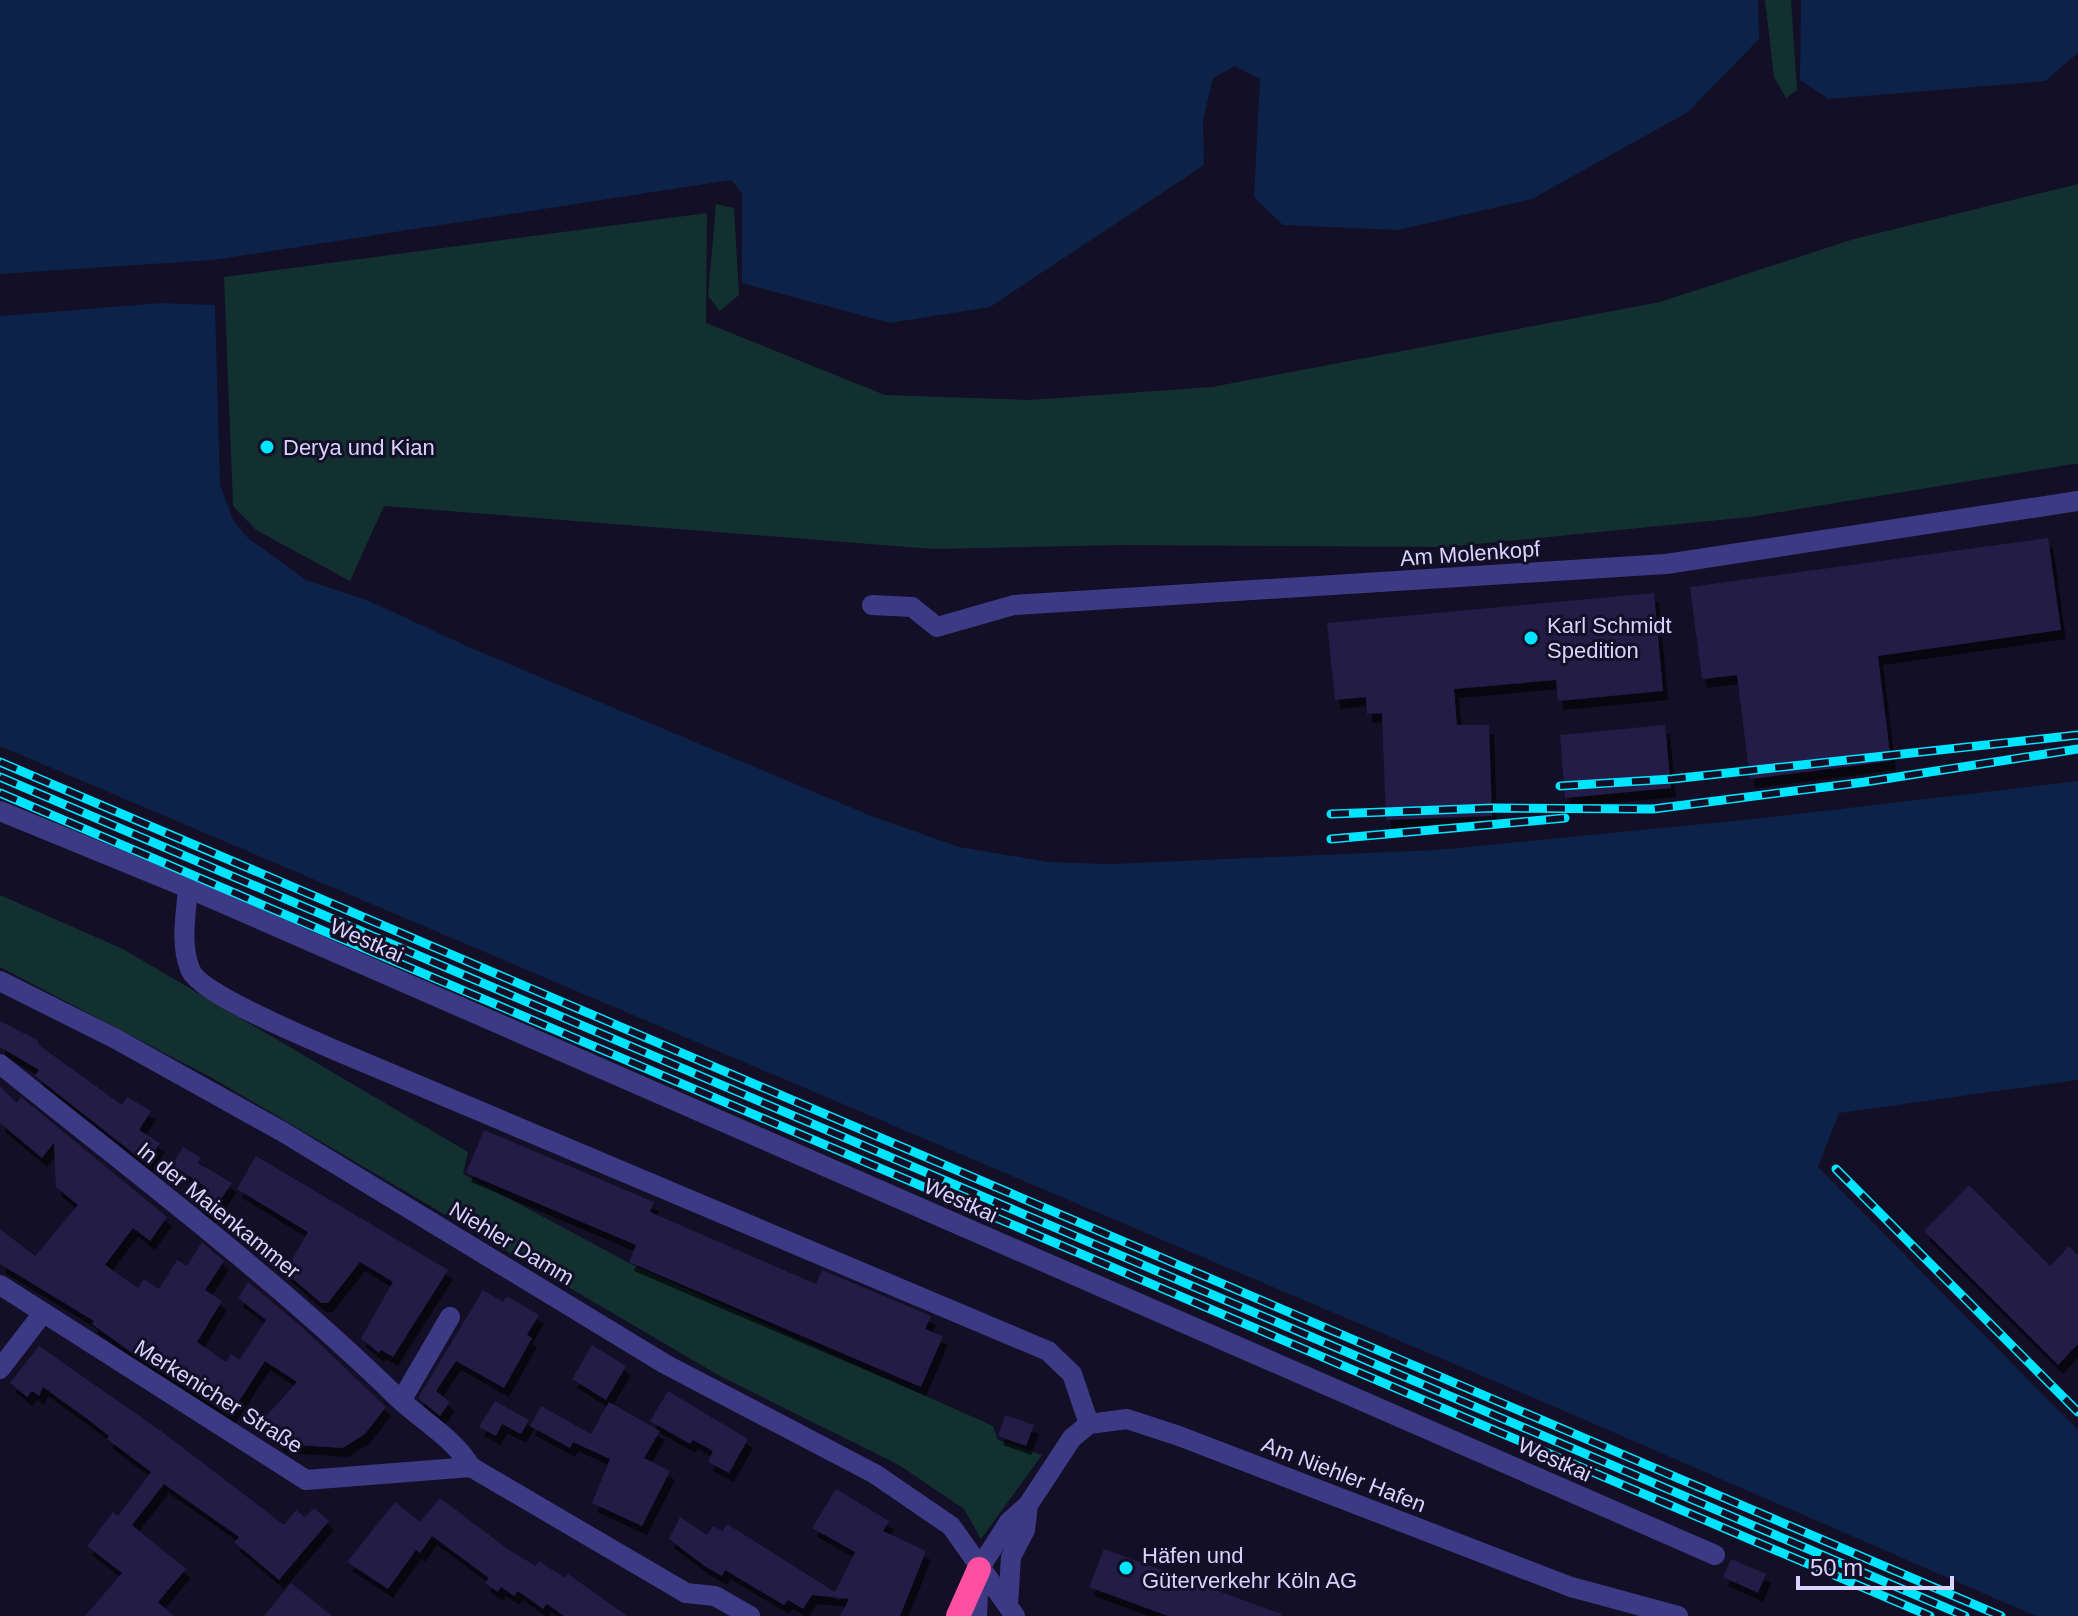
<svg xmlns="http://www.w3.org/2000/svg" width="2078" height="1616" font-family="Arial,sans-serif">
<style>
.green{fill:#12302f}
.water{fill:#0c2248}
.building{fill:#241b47;filter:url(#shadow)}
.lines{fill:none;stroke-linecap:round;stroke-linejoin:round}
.minor{stroke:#3d3a85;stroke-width:20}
.highway{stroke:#ff4fa3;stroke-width:24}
.rail-casing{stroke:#00e5ff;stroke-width:9}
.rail{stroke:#130f26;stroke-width:6;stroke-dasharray:18;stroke-linecap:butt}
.poi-dot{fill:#00e5ff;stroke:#130f26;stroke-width:3}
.labels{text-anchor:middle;stroke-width:6;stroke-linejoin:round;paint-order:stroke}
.poi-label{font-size:22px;fill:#d9d4ff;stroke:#130f26;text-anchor:start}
.street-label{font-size:22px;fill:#d9d4ff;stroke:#130f26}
</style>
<defs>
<filter id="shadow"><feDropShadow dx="5" dy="9" stdDeviation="0" flood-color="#0009"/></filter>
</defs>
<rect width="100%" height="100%" fill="#130f26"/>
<path class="green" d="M1765,0H1791L1797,90L1786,98L1774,77Z
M2078,184V464H2074L1750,517L1447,547L1121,545L933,549L384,506L350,581L256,530L233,506L224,277L707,213L706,323L885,395L1029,400L1212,387L1660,302L1854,239Z
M716,204L734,208L739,295L720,311L708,296Z
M0,895L123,949L468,1152L463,1174L633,1265L993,1426L998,1440L1042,1455L981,1539L964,1509L899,1465L718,1375L214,1079L0,967Z"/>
<path class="water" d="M0,0H1758L1759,39L1688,112L1532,199L1398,230L1283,225L1254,197L1260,79L1235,66L1213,78L1203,120L1204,165L990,307L890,323L742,283V193L731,180L213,260L0,274Z
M1801,0H2078V53L2045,81L1829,99L1800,80Z
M162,303L215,305L220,485L234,522L248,538L306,580L369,601L471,648L869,815L959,847L1048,862L1111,864L1437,850L1763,818L2078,781V1080L1839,1113L1818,1167L2078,1430V1616H2036L1539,1400L0,746V316Z"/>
<path class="building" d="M2048,538L2061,630L1878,656L1891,761L1750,779L1737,675L1702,679L1690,587Z
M1654,593L1663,691L1558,701L1556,680L1454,689L1457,725H1489L1492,816L1386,820L1382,713L1367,714L1366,697L1335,700L1327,623Z
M1665,725L1671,788L1565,798L1560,735Z
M0,1021L37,1040L40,1046L122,1105L127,1097L151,1111L139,1130L160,1143L147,1164L35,1076L39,1070L0,1047Z
M0,1086L17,1103L21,1097L167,1217L150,1241L133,1228L105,1265L138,1288L144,1279L159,1289L177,1260L187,1266L202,1242L224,1261L205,1290L222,1301L197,1342L226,1362L231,1354L239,1360L266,1320L238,1298L248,1282L302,1327L386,1407L365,1434L343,1448L281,1444L259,1424L297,1382L265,1361L230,1415L132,1353L92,1324L94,1321L0,1264V1229L35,1256L78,1205L56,1187L54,1143L42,1158L0,1123Z
M484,1130L654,1202L650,1212L816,1284L822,1270L931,1316L925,1329L943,1336L921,1387L629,1262L636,1245L466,1173Z
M183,1147L201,1158L198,1163L232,1183L210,1215L195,1203L206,1187L172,1165Z
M256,1156L448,1270L393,1357L381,1350L379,1353L361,1338L393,1282L360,1262L328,1303H321L285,1272L308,1232L237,1189Z
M1969,1185L2050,1266L2069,1246L2078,1255V1344L2058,1365L1924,1231Z
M483,1290L503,1302L507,1296L539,1315L527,1335L532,1338L504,1388L456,1361L436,1391L450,1402L440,1416L418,1398Z
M592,1345L626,1366L606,1400L572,1379Z
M39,1346L161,1431L284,1525L296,1510L305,1517L314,1508L329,1521L279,1580L234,1542L239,1537L164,1484L132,1525L186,1569L158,1602L174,1616H85L122,1573L87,1546L113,1512L118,1516L151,1472L107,1439L109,1436L90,1421L43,1387L39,1396L32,1391L27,1397L10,1383Z
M668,1391L748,1439L729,1473L708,1462L713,1451L693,1440L690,1444L650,1421Z
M495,1401L529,1420L521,1434L502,1424L496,1436L479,1427Z
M609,1402L660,1431L644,1458L670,1471L642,1526L592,1503L610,1459L573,1442L570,1448L530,1426L541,1406L591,1434Z
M1005,1415L1034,1425L1026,1446L998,1436Z
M836,1489L889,1521L883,1531L926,1551L900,1616H840L849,1599L812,1595L803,1609L788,1600L784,1605L725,1570L722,1576L703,1565L669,1539L680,1517L707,1535L713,1526L723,1531L727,1524L835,1592L855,1552L812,1528Z
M440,1498L509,1550L536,1566L539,1561L565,1578L568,1574L627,1616H564L547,1604L543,1609L518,1591L514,1596L501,1587L498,1592L485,1583L489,1578L432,1536L420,1553L416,1550L388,1589L347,1562L395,1502L420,1522Z
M1104,1549L1281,1614V1616H1168L1089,1587Z
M1731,1559L1766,1574L1758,1593L1723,1577Z
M291,1583L332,1616H264Z"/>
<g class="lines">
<path class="minor" d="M872,605L912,607L937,627L1014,605L1666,564L2078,501
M0,811L188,888C186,915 180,943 190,969C198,993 304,1036 330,1048L1048,1351L1072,1374L1089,1424
M188,888L1715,1555
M0,981L116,1039L283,1132L665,1364L875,1474L951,1526L1015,1616
M0,1064C134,1172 273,1276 397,1397C422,1421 453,1437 471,1467
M0,1285L306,1480L471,1467L686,1593L715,1596L750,1616
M0,1369L43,1313
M401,1401L450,1317
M1008,1605L1011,1557L1025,1530L1028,1505
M977,1616L979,1569L1009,1522L1028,1505L1072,1438L1089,1424L1127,1419L1179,1436L1571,1587L1678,1616"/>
<path class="highway" d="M958,1616L979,1569"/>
<defs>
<path id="rail" d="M0,762L2001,1616
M0,777L1965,1616
M1560,786L1672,779L2078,735
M0,793L1930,1616
M1331,814L1492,808L1653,809L1865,782L2078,749
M1331,839L1565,818
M1836,1169L2078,1412"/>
</defs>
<use href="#rail" class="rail-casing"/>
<use href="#rail" class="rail"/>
</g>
<g class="poi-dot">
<circle cx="267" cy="447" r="8"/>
<circle cx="1531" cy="638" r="8"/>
<circle cx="1126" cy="1568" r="8"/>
</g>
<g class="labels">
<g class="poi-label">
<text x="283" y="455">Derya und Kian</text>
<text x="1547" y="633">Karl Schmidt<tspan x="1547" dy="25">Spedition</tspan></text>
<text x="1142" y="1563">Häfen und<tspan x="1142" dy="25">Güterverkehr Köln AG</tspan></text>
</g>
<g class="street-label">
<text transform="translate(1470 553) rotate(-4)" y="8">Am Molenkopf</text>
<text transform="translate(367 940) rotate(24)" y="8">Westkai</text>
<text transform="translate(961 1200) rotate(24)" y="8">Westkai</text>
<text transform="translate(219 1210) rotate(39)" y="8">In der Maienkammer</text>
<text transform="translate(512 1243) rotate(31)" y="8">Niehler Damm</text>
<text transform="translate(219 1396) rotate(32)" y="8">Merkenicher Straße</text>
<text transform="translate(1555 1459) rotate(24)" y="8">Westkai</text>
<text transform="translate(1344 1474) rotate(21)" y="8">Am Niehler Hafen</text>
</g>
</g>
<path d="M1798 1576v12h154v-12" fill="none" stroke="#d9d4ff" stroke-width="4"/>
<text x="1810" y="1576" font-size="24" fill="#d9d4ff" stroke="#130f26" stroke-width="6" paint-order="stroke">50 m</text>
</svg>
